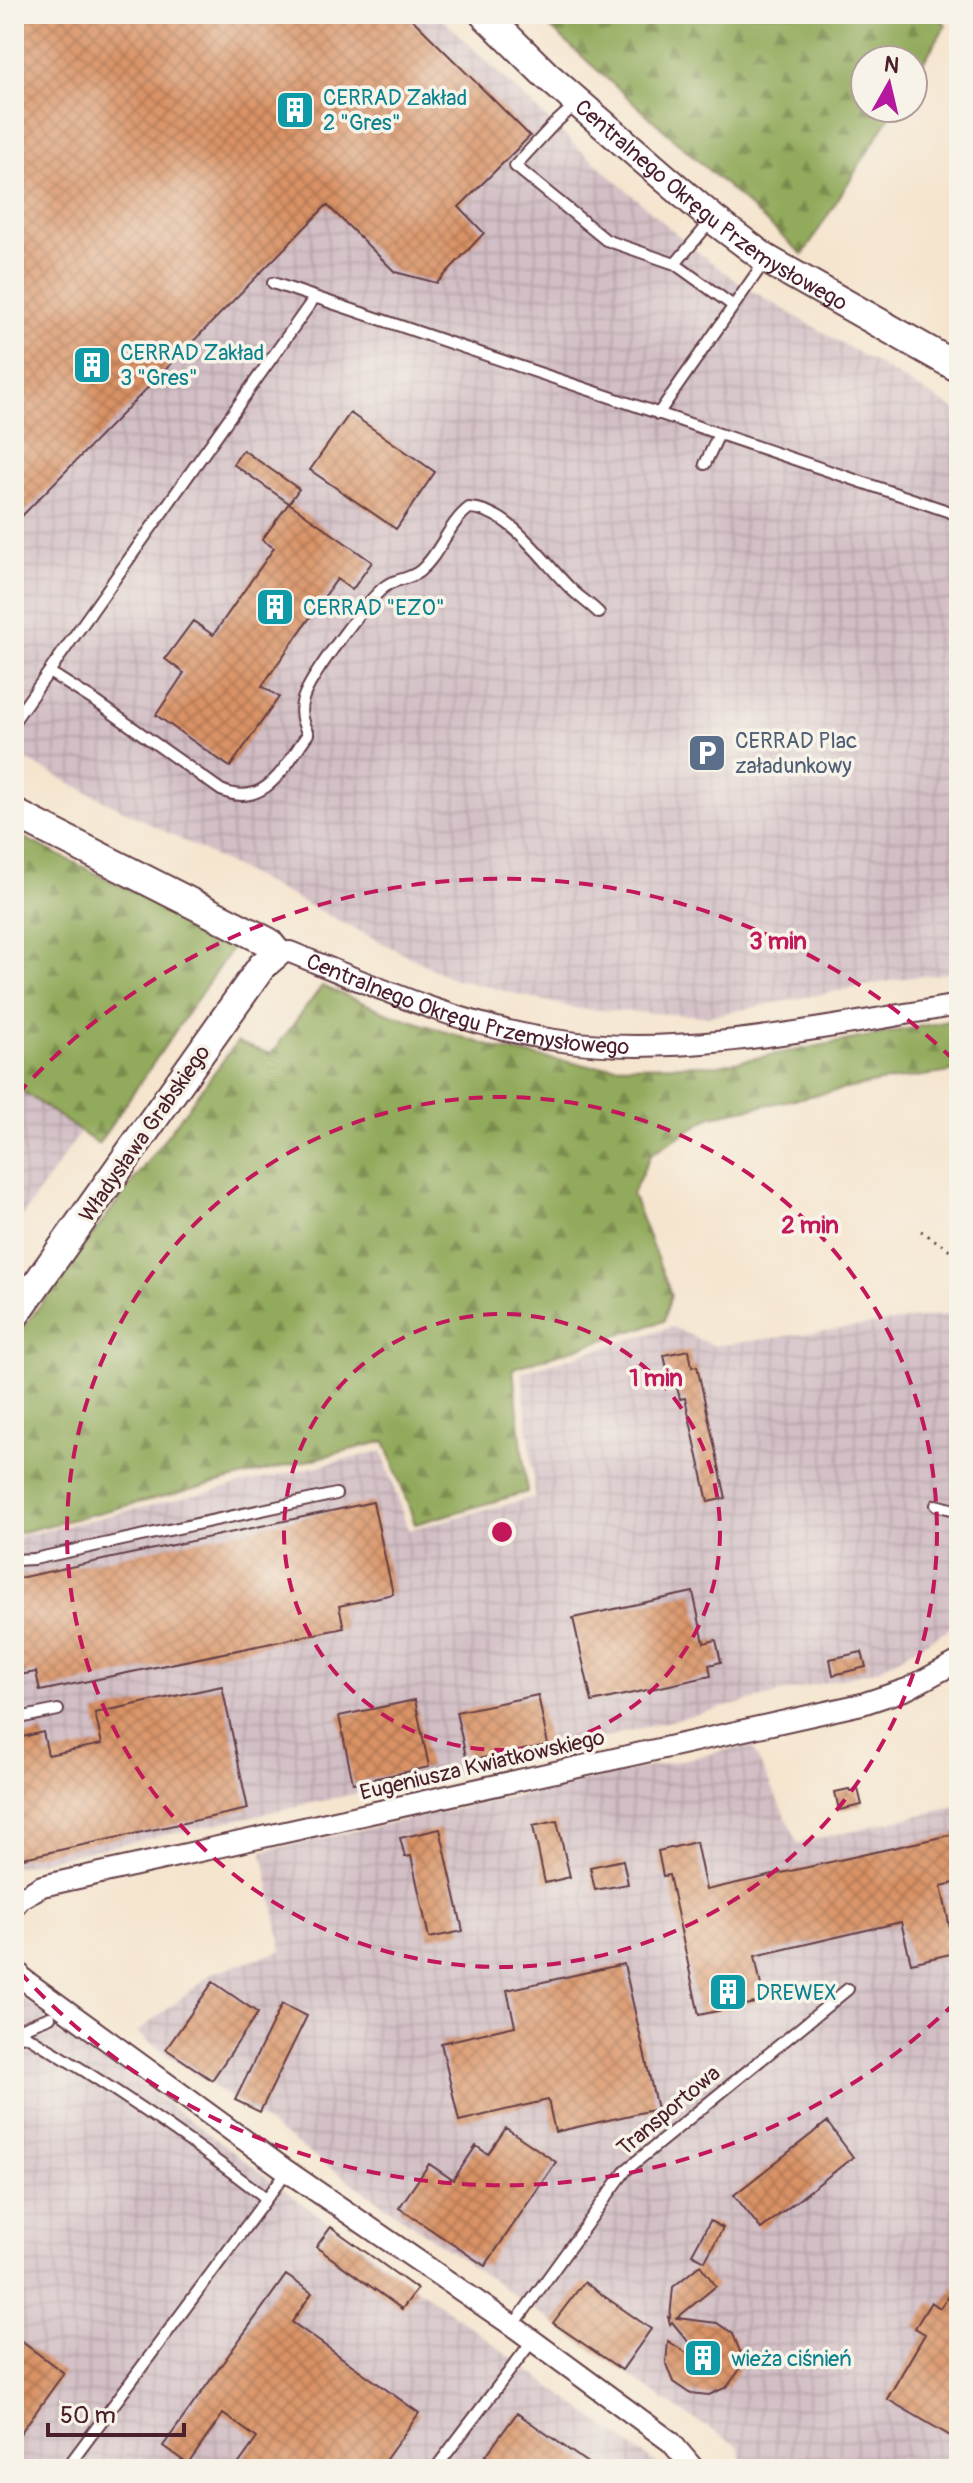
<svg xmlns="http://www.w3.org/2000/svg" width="973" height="2483" font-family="Pangolin,sans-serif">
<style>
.industrial{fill:url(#industrial-grid)}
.forest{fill:url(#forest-firs);stroke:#6e6444;stroke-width:2}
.building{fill:url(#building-cross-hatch)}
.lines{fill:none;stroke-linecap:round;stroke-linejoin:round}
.lane-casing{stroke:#643d44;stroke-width:14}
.street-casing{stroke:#643d44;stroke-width:24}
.secondary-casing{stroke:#643d44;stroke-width:32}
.path{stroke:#643d44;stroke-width:3;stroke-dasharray:2 6;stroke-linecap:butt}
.lane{stroke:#fff;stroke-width:10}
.street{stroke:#fff;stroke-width:20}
.secondary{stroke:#fff;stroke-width:28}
.ring{fill:none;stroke:#c2185b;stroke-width:4;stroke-dasharray:14 10}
.labels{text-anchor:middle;stroke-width:7;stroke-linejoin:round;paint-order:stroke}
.culture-label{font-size:22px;fill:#0d838f;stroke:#f7f3e8;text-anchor:start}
.street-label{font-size:22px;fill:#4a1f2b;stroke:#f7f3e8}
.service-label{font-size:22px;fill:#4e5e75;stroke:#f7f3e8;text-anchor:start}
.centre{fill:#c2185b;stroke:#f7f3e8;stroke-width:4}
.ring-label{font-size:24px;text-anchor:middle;font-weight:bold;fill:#c2185b;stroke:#f7f3e8;stroke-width:7;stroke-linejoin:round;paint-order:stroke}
</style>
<defs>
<pattern id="industrial-grid" width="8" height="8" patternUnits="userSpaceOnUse" patternTransform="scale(2)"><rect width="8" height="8" fill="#d2bec5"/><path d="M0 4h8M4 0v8" fill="none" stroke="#b6a3a9"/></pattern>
<pattern id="forest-firs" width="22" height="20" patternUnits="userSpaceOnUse" patternTransform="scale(2)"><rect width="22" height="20" fill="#92aa5c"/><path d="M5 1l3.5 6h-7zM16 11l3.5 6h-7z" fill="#798a4c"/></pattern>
<pattern id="building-cross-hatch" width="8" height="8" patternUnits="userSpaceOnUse" patternTransform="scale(2)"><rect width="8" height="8" fill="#d99265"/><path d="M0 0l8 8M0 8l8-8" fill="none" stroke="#b27753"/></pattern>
</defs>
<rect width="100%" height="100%" fill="#f7f3e8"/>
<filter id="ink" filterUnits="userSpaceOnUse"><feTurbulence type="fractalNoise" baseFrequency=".0125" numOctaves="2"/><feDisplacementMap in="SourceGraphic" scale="16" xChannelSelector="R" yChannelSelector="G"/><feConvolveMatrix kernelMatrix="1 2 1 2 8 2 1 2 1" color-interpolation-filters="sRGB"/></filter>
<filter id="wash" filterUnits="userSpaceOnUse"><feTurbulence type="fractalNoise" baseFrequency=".006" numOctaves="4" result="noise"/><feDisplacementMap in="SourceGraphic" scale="32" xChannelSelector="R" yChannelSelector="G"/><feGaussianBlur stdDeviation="1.8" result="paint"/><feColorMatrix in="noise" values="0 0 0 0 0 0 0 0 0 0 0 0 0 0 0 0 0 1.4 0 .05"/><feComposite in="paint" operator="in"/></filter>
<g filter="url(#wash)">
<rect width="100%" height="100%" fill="#f5e5cf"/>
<path class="industrial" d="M14,14H437L567,138L695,250L739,283L959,412V972L911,977L708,1016L579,1009L451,978L14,754Z
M14,1085L82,1130L14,1228Z
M959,1313V1623L879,1669L521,1758L14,1867V1538L382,1451L408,1530L535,1497L522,1372L672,1327L714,1346Z
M751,1745L798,1843L959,1806V2469H745L738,2446L682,2412L137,2033L214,1972L282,1951L263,1851Z
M14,1993L50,2017L663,2469H14Z"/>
<path class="forest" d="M535,14H938L946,25L913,79V60H865V108H895L803,255Z
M14,833L236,942L98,1144L14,1085Z
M322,986L391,1014L502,1050L591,1066L719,1065L959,1019V1071L880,1082L712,1116L651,1154L632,1194L671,1294L664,1321L513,1368L527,1492L415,1524L385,1441L14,1534V1340L237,1042L271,1054Z"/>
<g id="blocks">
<path class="building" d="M14,14H407L530,136L459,207L484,233L437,283L395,272L327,205L14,524Z
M350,413L435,472L396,529L310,470Z
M243,450L299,489L289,503L233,464Z
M289,503L372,562L352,590L337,579L262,686L279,697L230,767L156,715L184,673L165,659L193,621L213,635L274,548L262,540Z
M689,1350L692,1367L697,1366L726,1498L708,1502L685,1398L680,1399L673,1372L668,1373L664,1355Z
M373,1502L393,1594L339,1606L344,1628L40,1691L36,1672L14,1676V1579Z
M693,1592L704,1643L716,1640L721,1662L709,1665L711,1676L592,1702L573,1618Z
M862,1652L866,1667L833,1675L830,1659Z
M222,1686L248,1809L14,1860V1739L43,1732L48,1755L102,1744L95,1713Z
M538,1695L548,1745L467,1761L456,1712Z
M415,1700L429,1767L353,1783L339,1716Z
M849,1789L850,1791L858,1789L862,1805L839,1810L835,1792Z
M557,1821L570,1877L545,1883L533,1826Z
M440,1829L463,1931L429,1938L411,1856L405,1857L400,1838Z
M959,1833V1882L941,1886L952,1937L959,1936V1952L911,1963L901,1922L755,1956L764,2001L699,2015L669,1875L663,1876L658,1851L696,1842L706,1890Z
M623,1860L628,1884L595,1890L590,1867Z
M624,1964L657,2109L555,2132L548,2100L459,2121L441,2043L515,2026L507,1990Z
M213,1982L258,2013L212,2080L166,2049Z
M282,2004L307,2016L260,2112L235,2100Z
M827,2122L853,2157L761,2229L734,2195Z
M506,2128L556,2162L485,2266L399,2208L429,2164L453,2180L476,2146L488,2154Z
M710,2221L723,2228L705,2261L692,2254Z
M331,2227L417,2289L402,2309L316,2247Z
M700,2265L716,2286L677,2318L717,2323L733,2334L740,2352L738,2372L727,2387L709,2395L689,2393L673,2382L666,2364L668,2341L710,2368L672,2322L670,2324L668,2317L670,2318L673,2287Z
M286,2275L312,2293L292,2322L419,2413L379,2469H235L257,2438L223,2414L188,2464L163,2446Z
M959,2279V2441L887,2399L925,2334L915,2328L931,2302L940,2308Z
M584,2282L651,2329L622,2370L553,2323Z
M14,2336L64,2373L14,2442Z
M517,2413L596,2469H476Z"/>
</g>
</g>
<g filter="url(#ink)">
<use href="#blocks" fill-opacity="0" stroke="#643d44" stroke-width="2"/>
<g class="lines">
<defs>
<path id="lane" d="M575,105L553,125L515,166L606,240L675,264L732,305
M675,264L712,220
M273,283L959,515
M658,414L765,261
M705,464L719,434
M49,672L98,703L221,790C266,810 285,765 308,734C302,722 299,712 303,699C309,678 369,597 387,585C397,579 410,579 420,571C441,553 448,524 469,508C510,509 543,562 570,588C579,597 590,604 599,613
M14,721L315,297
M936,1505L959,1511
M14,1560L34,1559L336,1494
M14,1719L58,1710
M14,2031L50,2017
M14,2035L27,2036C111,2085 189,2139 266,2198
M513,2326L626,2170L848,1989
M66,2469L287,2171
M435,2469L533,2340"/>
<g id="street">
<path id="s1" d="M277,953L290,952C376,987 462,1026 555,1040C680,1060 834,1025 959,1005"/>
<path d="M14,1906L21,1898L42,1886L862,1704L907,1689L959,1661"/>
<path d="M14,1967L23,1979L287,2171L513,2326L671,2442L694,2469"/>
</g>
<g id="secondary">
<path id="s2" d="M484,14L545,74L665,178L713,219L766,259L959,368"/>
<path d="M14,813L268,942L277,953L262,966L14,1316"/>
</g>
</defs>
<use href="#lane" class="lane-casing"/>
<use href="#street" class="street-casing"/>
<use href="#secondary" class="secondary-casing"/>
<path class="path" d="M921,1231L959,1256"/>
<use href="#lane" class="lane"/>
<use href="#street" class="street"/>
<use href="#secondary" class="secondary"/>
</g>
</g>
<g class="ring">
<circle cx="502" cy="1532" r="218"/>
<circle cx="502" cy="1532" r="435"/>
<path d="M956 2002A653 653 0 0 1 17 1969M17 1095A653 653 0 0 1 956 1062"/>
</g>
<defs>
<symbol id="building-square" viewBox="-11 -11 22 22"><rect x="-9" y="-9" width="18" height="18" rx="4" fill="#0f9aa8" stroke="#f7f3e8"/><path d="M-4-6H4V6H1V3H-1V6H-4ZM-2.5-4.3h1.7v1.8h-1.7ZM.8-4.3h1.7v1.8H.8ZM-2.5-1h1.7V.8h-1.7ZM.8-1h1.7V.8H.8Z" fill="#fff"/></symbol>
<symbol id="parking-square" viewBox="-11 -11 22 22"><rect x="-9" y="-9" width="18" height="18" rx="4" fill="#5c6f8a" stroke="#f7f3e8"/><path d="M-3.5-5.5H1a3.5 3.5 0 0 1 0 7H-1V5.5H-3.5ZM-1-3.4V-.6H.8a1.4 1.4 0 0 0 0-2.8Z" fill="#fff"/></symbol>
</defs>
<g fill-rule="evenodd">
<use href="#building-square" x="273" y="88" width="44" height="44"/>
<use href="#building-square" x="70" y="343" width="44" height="44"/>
<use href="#building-square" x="253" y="585" width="44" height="44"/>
<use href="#parking-square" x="685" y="731" width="44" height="44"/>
<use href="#building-square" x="706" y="1970" width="44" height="44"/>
<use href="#building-square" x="681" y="2336" width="44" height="44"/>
</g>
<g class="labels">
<g class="culture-label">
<text x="323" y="105">CERRAD Zakład<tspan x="323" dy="25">2 "Gres"</tspan></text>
<text x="120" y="360">CERRAD Zakład<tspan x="120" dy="25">3 "Gres"</tspan></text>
<text x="303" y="615">CERRAD "EZO"</text>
<text x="756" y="2000">DREWEX</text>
<text x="731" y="2366">wieża ciśnień</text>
</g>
<g class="street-label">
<text dy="8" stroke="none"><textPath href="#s2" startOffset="298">Centralnego Okręgu Przemysłowego</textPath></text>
<text dy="8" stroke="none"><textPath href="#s1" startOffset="200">Centralnego Okręgu Przemysłowego</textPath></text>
<text transform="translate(144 1133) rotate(-55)" y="8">Władysława Grabskiego</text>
<text transform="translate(482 1764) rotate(-13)" y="8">Eugeniusza Kwiatkowskiego</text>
<text transform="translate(668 2110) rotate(-40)" y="8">Transportowa</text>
</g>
<g class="service-label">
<text x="735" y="748">CERRAD Plac<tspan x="735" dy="25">załadunkowy</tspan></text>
</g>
</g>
<circle cx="502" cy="1532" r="12" class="centre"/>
<g class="ring-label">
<text x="778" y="949">3 min</text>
<text x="810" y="1233">2 min</text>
<text x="656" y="1386">1 min</text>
</g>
<rect width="973" height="2483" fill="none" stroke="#f7f3e8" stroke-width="48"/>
<g transform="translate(889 84) rotate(8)"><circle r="38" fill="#f7f3e8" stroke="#b29e9c" stroke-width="2"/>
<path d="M0-6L14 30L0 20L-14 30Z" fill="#b5179e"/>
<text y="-12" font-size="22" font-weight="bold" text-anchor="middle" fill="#4a1f2b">N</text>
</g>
<path d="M48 2423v12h136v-12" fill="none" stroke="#4a1f2b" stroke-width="4"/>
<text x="60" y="2423" font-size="24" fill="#4a1f2b" stroke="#f7f3e8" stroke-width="6" paint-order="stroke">50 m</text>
</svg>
